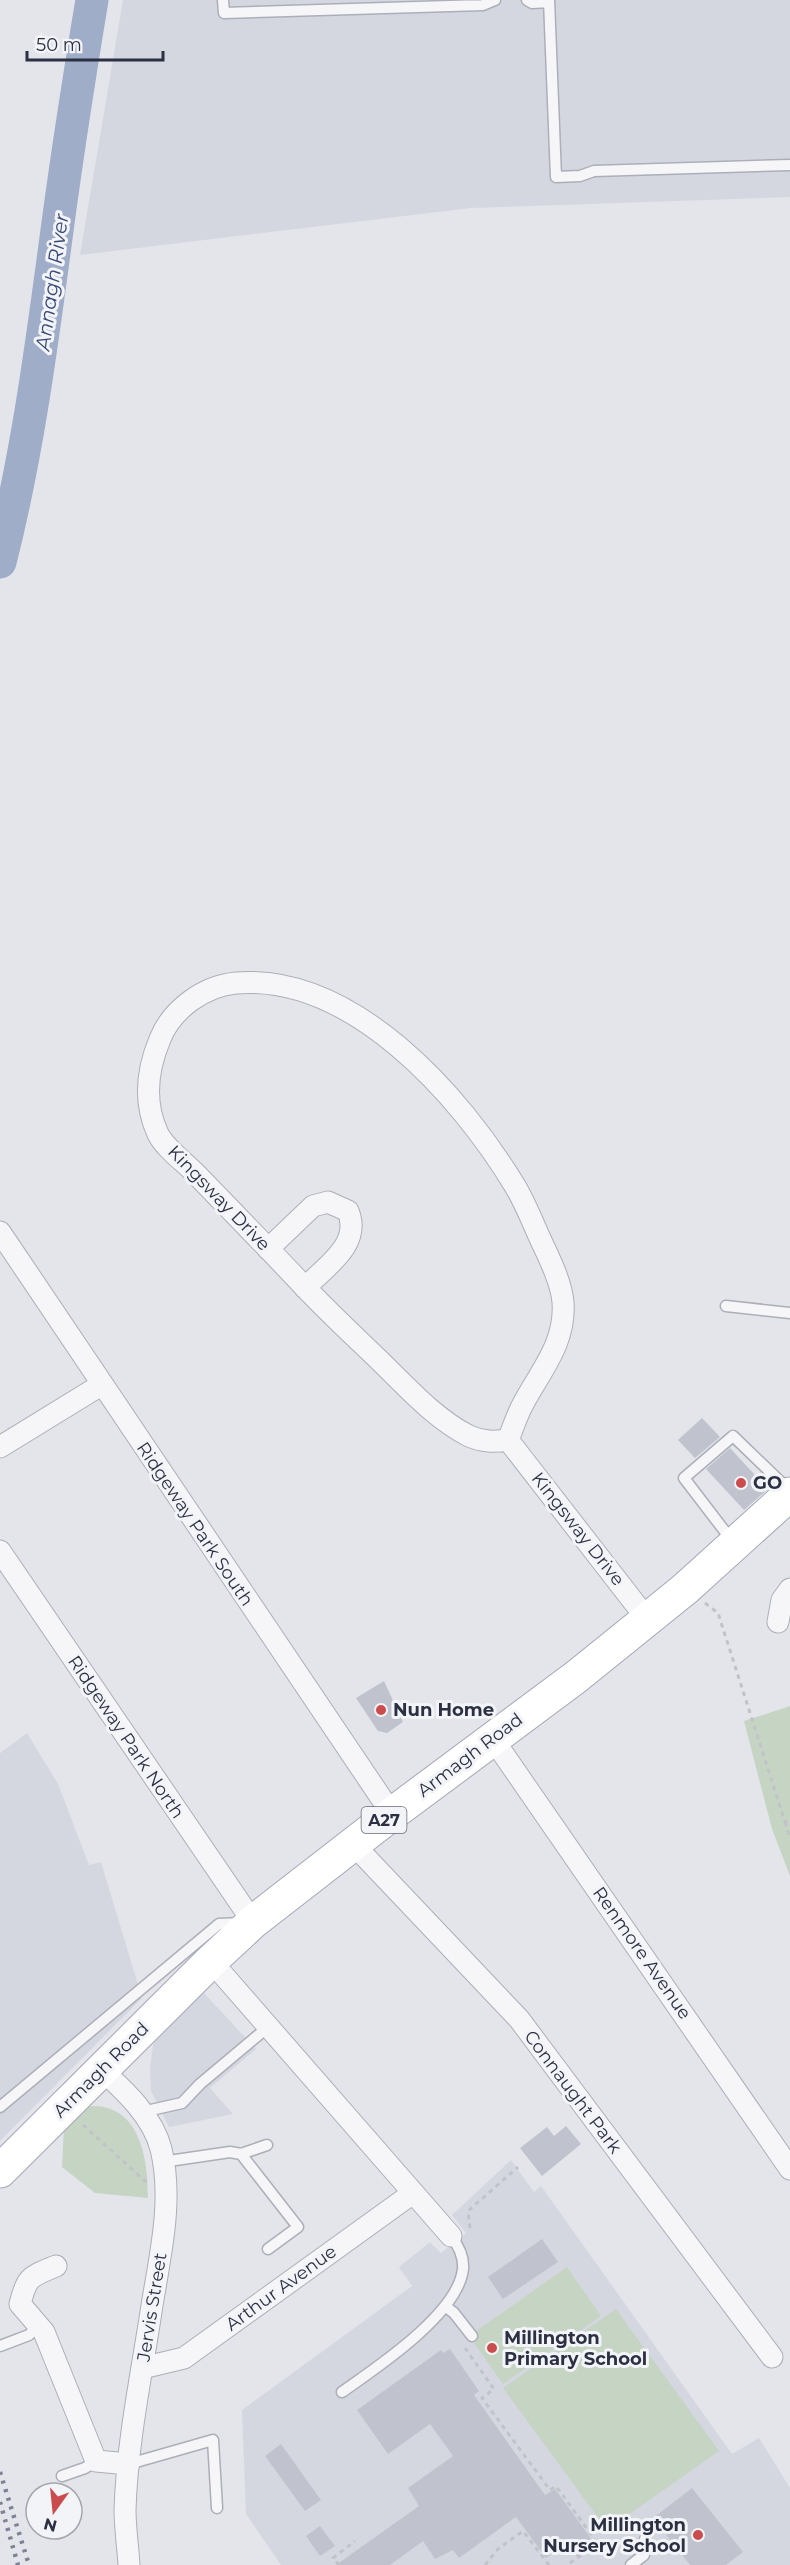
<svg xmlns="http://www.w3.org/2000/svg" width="790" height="2565" font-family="Montserrat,sans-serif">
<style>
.built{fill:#d5d7e0}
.green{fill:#c6d4c4}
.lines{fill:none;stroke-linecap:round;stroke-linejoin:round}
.river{stroke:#9fadc9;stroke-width:33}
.building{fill:#c0c3cd}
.lane-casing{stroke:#acafb8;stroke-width:13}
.street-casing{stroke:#acafb8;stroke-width:23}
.primary-casing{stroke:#a2a7b6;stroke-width:35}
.path{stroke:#c1c3c9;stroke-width:3;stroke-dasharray:4.5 4.5;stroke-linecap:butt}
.lane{stroke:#f6f6f9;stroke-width:10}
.street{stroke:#f6f6f9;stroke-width:21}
.primary{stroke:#fff;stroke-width:33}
.rail{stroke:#7d8294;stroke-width:4.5;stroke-dasharray:3 6;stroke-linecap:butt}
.poi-dot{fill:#cb4c4c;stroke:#f3f4f8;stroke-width:2}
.labels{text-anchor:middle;stroke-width:6;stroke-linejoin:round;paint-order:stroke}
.shield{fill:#f3f4f8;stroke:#676b79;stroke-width:1.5}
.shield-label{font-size:16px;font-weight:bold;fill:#2b3042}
.street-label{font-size:18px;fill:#2b3042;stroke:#f3f4f8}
.poi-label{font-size:18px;font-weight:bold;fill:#2b3042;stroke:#f3f4f8;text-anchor:start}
.water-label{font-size:20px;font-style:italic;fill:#364976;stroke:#f3f4f8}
</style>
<rect width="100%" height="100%" fill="#e3e5eb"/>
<path class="built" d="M123,0H790V197L471,208L80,255Z
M27,1733L58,1784L89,1865L101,1862L142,1998L0,2141V1753Z
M203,1992L256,2049L210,2088L233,2114L169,2127L151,2091L150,2068L154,2039Z
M511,2160L534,2192L541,2186L732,2454L759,2438L790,2488V2565H281L246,2514L242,2410L412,2286L399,2267L430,2242L441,2253L466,2233L452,2215Z"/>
<path class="green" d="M790,1706V1876L772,1829L744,1721Z
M91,2106C141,2105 148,2160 148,2198L95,2193L62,2167L64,2128L82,2110Z
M567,2267L601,2316L503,2384L469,2336Z
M616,2309L719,2451L607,2530L503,2388Z"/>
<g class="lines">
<path class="river" d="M0,562C26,460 40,357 54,253C65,168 78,84 92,0"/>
</g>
<path class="building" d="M702,1418L720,1437L695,1458L678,1440Z
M730,1448L768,1489L744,1510L706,1469Z
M384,1681L403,1722L387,1733L378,1731L356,1698Z
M566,2126L581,2144L542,2176L520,2148L547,2127L554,2136Z
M542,2239L558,2262L503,2299L488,2277Z
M450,2349L479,2391L474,2395L545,2495L555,2489L595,2544L577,2557L567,2543L546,2558L516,2517L459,2558L453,2550L435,2559L423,2541L390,2565H336L419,2506L408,2488L453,2456L430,2424L388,2454L357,2410L441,2350L443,2353Z
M281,2444L321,2500L305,2511L265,2456Z
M692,2488L743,2552L726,2565H690L653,2518Z
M320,2526L335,2546L320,2556L306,2536Z"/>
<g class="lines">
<defs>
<path id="lane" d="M223,0L224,13L483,5L495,0
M527,0L532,3L549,2
M549,0L556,177L580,176L594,171L790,165
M726,1306L790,1313
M733,1542L684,1478L733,1436L790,1491
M0,2107L219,1924L241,1923
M142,2112L182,2103L200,2084L268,2027
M241,2154L267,2145
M162,2162L230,2152L241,2154L298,2227L268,2249
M445,2306L454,2313L472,2336
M0,2346L29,2335L39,2325
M342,2392C376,2368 458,2314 463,2269C464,2257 458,2245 451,2236
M129,2464L213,2440L217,2508
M62,2476L85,2468L96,2461
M631,2565L644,2555L645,2539"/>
<path id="street" d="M0,1232L392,1814
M268,1249L313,1206L328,1202L348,1211C362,1244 326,1266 305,1288
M508,1440C513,1428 517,1415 523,1404C541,1370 566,1343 563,1302C561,1280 547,1254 538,1234C531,1218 524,1201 515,1186C460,1095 352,973 236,983C204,986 172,1009 160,1039C147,1070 143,1102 158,1134C165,1148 183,1161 194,1172C229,1208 264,1244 299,1281C324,1308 352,1334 379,1360C406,1386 435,1419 469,1436C483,1442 494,1442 508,1440L647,1619
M0,1447L101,1385
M0,1551L253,1922
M778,1622L782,1600L790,1589
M493,1739L790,2169
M354,1845L519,2019L772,2357
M211,1961L451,2236
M102,2070C125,2091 153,2117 161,2149C174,2202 159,2259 151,2312C141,2377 127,2444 125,2510C125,2528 128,2547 129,2565
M56,2266C30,2277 27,2276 20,2304L44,2332L96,2461L129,2464
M142,2368L184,2358L413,2193"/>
<path id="primary" d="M0,2171L211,1961L253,1922L392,1814L576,1677L685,1589L790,1494"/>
</defs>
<use href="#lane" class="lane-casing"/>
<use href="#street" class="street-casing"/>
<use href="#primary" class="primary-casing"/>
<path class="path" d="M705,1603L718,1613L785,1822H790
M785,1822L790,1839
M83,2125L145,2181H148
M470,2228L468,2211L518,2167
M465,2348L494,2389L482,2398L550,2490L556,2486L598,2544L567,2565
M339,2565L333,2558L355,2541
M485,2565L498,2549L523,2531L549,2565"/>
<use href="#lane" class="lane"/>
<use href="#street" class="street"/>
<use href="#primary" class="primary"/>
<path class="rail" d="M0,2472L29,2565
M0,2502L18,2565"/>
</g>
<g class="poi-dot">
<circle cx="741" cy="1483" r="6"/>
<circle cx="381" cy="1710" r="6"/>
<circle cx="492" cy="2348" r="6"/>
<circle cx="698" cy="2535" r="6"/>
</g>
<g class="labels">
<rect class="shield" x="361.5" y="1807" width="45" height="26" rx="4.5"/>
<g class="shield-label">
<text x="384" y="1826">A27</text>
</g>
<g class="street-label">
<text transform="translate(219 1198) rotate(46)" y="6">Kingsway Drive</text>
<text transform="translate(195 1524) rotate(56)" y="6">Ridgeway Park South</text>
<text transform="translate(578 1529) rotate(52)" y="6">Kingsway Drive</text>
<text transform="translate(126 1737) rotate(56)" y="6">Ridgeway Park North</text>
<text transform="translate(470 1755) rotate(-37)" y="6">Armagh Road</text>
<text transform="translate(642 1953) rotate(55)" y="6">Renmore Avenue</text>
<text transform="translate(101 2070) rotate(-45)" y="6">Armagh Road</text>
<text transform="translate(573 2092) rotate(53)" y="6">Connaught Park</text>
<text transform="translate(281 2288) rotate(-36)" y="6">Arthur Avenue</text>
<text transform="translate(152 2307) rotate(-81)" y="6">Jervis Street</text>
</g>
<g class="poi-label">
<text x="753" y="1489">GO</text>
<text x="393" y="1716">Nun Home</text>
<text x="504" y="2344">Millington<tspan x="504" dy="21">Primary School</tspan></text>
<text x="686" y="2531" text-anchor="end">Millington<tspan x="686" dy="21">Nursery School</tspan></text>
</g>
<g class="water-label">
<text transform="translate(52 282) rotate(-82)" y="7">Annagh River</text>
</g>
</g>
<g transform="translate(54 2511) rotate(195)"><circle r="28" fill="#f3f4f8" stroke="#a3a6af" stroke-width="1.5"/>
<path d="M0-4.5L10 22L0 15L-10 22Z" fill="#cb4c4c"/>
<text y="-9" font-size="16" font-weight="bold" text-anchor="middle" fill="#2b3042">N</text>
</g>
<path d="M27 51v9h136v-9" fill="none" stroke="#2b3042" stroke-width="3"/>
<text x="36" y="51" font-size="18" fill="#2b3042" stroke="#f3f4f8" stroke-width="4.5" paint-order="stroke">50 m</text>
</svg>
